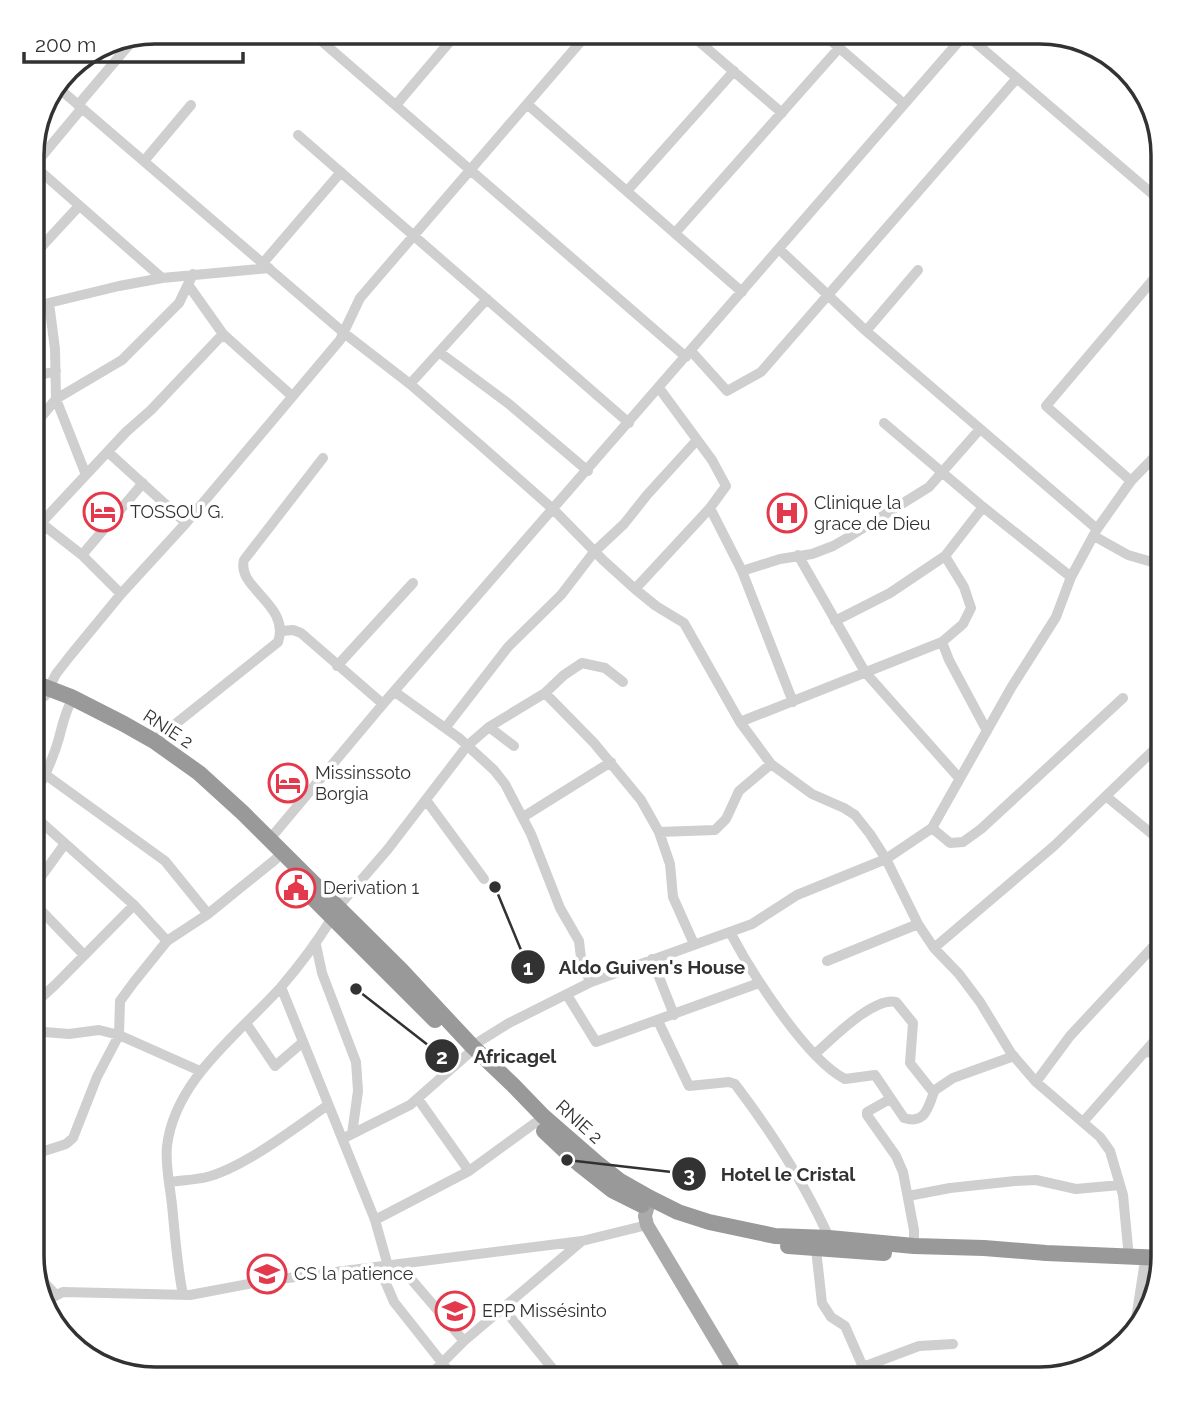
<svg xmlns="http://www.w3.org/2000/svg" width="1195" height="1411" font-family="Raleway,sans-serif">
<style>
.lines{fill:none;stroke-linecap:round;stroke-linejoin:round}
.minor{stroke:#cfcfcf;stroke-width:10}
.major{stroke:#aaa;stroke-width:14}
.highway{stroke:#999;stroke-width:16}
.labels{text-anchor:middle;stroke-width:7;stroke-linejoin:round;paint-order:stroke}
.poi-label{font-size:18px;fill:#323232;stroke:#fff;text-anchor:start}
.street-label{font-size:18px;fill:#323232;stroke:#fff}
.rim{fill:none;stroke:#323232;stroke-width:3.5}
.leader{fill:none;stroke:#323232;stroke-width:2.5}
.callout-dot{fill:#323232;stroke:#fff;stroke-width:2.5}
.mark-label{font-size:21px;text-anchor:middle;font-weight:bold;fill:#fff}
.callout-label{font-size:19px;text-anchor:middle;font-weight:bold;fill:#323232;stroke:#fff;stroke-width:7;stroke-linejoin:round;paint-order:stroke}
</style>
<rect width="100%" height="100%" fill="#fff"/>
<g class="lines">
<path class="minor" d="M311,32L686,357
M688,32L782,113
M821,32L904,104
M963,32L1163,203
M55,85L344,333L410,384L478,443L554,510L603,560L635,589L656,606L684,623L740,722L771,764L812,794L844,808L855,815L870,834L886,859L918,924L934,948L959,974L980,1002L1011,1053L1036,1082L1100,1137L1110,1151L1123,1195L1129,1258
M527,104L742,292
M78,105L134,39
M396,105L458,32
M298,135L629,423
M144,161L191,105
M32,164L162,278
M32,168L82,108
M627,191L734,71
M675,233L839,48
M779,249L866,331L1097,529
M32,257L79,206
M263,263L341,172
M189,286L223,334
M49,303L55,349L56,399L86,475
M32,307L119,286L162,278L269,268
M866,331L918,270
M691,351L727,391L761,372L1017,78
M439,352L509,404L588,471
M32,377L56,371
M410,384L487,299
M884,423L983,507L945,556L964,587L971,608L963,624L942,642L949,660L987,731
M32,428L56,399L122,360L179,303L193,274
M108,452L186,523
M1131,481L1046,406L1163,268
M983,507L1071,577
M710,508L742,571
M32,516L82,555L121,594
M41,523L126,432L151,410L223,334L292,396
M1094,536L1128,555L1152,562L1163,569
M32,537L46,527
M82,555L143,483
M798,555L865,672L959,778
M635,589L710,508L726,486L712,460L659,388
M835,621L890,593L945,556
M282,631L293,630L301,633L383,704
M337,666L413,583
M395,692L459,738L494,770L505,784L531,834L560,908L579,941L582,966L591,982
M545,693L594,743L641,800L659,832L670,864L673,897L694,944
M45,696L56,674L70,656L121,594L186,523L340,340L360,298L589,32
M793,702L742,571L780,559L812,554L833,546L847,538L929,487L980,429
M740,722L942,642
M446,727L508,647L561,595L594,552L624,524L647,495L697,440
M489,727L514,746
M154,741L278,642C291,605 236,588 244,560L323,458
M46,775L165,861L208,914
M1107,797L1163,843
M32,800C43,780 53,760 59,738C62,727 64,717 69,706
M426,800L484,879
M32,814L134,905L167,941
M523,817L611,762
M932,828L950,843L963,842L981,829L1123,698
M659,832L715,830L726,819L739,791L771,764
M269,840L383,704L967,32
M32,889L64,845
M32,901L84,955
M338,907L388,849L467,746L489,727L545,693L564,675L582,663L605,668L623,682
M730,932C751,972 806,1059 845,1079L875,1075L904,1118C927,1125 928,1105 935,1090L953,1078L1014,1056
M316,945L322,973L356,1062L358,1091L352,1134
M934,948L1054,846L1163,741
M652,959L674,1015
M827,961L918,924
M281,987L375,1220
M567,995L596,1042L759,983
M32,1006L55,985L134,905
M658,1021L689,1086L729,1082L735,1084C773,1134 806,1185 831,1242
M246,1023L275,1066L303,1042
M32,1031L69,1034L99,1030L119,1035L200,1071
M472,1046L509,1023L591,982L752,924L797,895L886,859L932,828L1011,688L1056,617L1071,577L1097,529L1131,481L1163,448
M1145,1052L1163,1054
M815,1054C831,1040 874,996 896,1002L913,1023L910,1063L933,1092
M1036,1082L1070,1036L1163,936
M418,1099L469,1171
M890,1099L867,1112V1115L896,1156L903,1172L914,1230V1246
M1083,1122L1163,1031
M346,1137L410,1105L468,1054
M32,1155L66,1144L73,1138L97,1077L119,1035L120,1001L134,982L167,941L208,914L276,859
M170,1182C182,1180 195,1180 207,1177C245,1167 296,1127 328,1105
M908,1196L950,1188L1015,1181L1036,1180L1076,1189L1120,1185
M816,1249L822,1303L831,1317L845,1326L863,1367
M399,1265L464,1341
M388,1266L375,1220L469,1171L535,1123
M379,1267L394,1302L455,1379
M38,1276L55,1294
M183,1295C177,1265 175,1235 172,1205C170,1186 165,1165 167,1146C175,1079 240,1033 281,987C300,965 317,942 332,918
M48,1304L51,1298L63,1292L190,1295L264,1281L582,1241
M503,1308L561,1379
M1134,1332L1144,1267
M428,1379L433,1372L464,1341L582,1241L647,1225
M705,1379L732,1368
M870,1379L863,1367L919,1346L953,1344"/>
<path class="major" d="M650,1198L645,1216L647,1225L739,1379"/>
<path class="highway" d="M32,682L71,697L124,724L154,741L199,773L243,813L402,971L472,1046L513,1085L543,1116L597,1163L620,1181L650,1198L678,1212L709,1222L775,1236L829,1238L914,1246L984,1248L1046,1253L1163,1258
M312,897L435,1020
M544,1131L579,1164L612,1190L642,1205
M788,1246L884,1253"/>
</g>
<defs>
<symbol id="hotel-ring" viewBox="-11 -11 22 22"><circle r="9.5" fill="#fff" stroke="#e4394c" stroke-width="1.5"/><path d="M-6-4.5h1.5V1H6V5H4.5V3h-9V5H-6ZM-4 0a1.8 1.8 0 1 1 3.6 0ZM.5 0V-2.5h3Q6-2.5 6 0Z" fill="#e4394c"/></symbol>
<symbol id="hospital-ring" viewBox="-11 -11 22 22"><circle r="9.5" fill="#fff" stroke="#e4394c" stroke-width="1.5"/><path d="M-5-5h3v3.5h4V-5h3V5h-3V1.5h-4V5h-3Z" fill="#e4394c"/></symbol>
<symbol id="civic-ring" viewBox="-11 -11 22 22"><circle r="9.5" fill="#fff" stroke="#e4394c" stroke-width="1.5"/><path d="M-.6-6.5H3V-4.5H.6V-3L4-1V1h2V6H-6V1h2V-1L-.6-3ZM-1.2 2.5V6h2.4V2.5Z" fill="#e4394c"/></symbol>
<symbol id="school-ring" viewBox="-11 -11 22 22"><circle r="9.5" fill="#fff" stroke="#e4394c" stroke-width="1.5"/><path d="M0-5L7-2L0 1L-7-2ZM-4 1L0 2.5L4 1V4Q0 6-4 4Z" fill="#e4394c"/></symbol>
</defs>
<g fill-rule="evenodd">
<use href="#hotel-ring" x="81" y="490" width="44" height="44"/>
<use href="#hospital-ring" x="765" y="491" width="44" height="44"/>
<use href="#hotel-ring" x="266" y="761" width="44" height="44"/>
<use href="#civic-ring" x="274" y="866" width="44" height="44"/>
<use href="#school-ring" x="245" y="1252" width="44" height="44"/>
<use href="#school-ring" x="433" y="1289" width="44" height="44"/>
</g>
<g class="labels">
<g class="poi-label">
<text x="814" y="509">Clinique la<tspan x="814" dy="21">grace de Dieu</tspan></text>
<text x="130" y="518">TOSSOU G.</text>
<text x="315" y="779">Missinssoto<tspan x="315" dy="21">Borgia</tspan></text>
<text x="323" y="894">Derivation 1</text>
<text x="294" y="1280">CS la patience</text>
<text x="482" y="1317">EPP Missésinto</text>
</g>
<g class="street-label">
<text transform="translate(168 729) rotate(33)" y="6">RNIE 2</text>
<text transform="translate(579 1122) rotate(42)" y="6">RNIE 2</text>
</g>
</g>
<path d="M0 0H1195V1411H0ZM155 44H1040A111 111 0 0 1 1151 155V1256A111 111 0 0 1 1040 1367H155A111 111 0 0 1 44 1256V155A111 111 0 0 1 155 44Z" fill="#fff" fill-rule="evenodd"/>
<path class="rim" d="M155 44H1040A111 111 0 0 1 1151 155V1256A111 111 0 0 1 1040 1367H155A111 111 0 0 1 44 1256V155A111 111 0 0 1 155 44Z"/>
<path class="leader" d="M495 887L528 967M356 989L442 1056M567 1160L689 1174"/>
<g class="callout-dot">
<circle cx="495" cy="887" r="7"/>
<circle cx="356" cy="989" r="7"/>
<circle cx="567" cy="1160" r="7"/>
<circle cx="528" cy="967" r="18"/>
<circle cx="442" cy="1056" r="18"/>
<circle cx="689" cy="1174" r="18"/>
</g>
<g class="mark-label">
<text x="528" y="975">1</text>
<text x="442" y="1064">2</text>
<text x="689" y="1182">3</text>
</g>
<g class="callout-label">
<text x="652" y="974">Aldo Guiven's House</text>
<text x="515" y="1063">Africagel</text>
<text x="788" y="1181">Hotel le Cristal</text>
</g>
<path d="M24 52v10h219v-10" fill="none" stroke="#323232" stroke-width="3.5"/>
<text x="35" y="52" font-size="21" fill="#323232" stroke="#ffffff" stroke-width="5" paint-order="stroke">200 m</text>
</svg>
